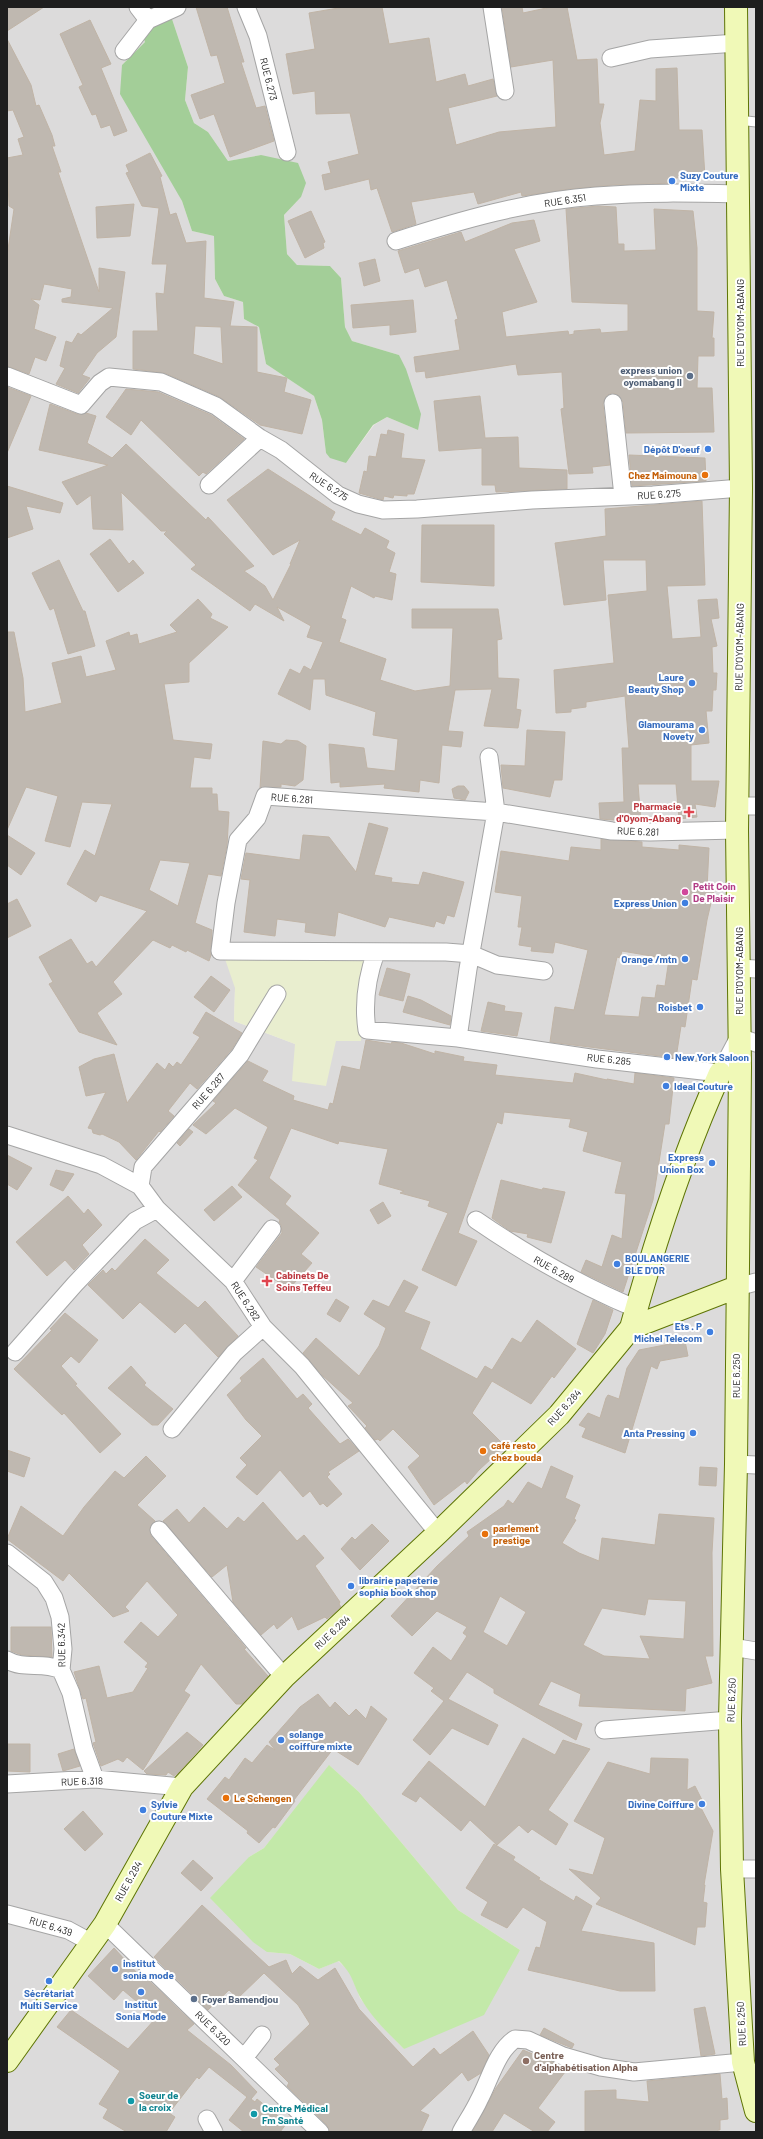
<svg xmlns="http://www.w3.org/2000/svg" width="763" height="2139" font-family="Barlow,sans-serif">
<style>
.residential{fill:#dcdbdb;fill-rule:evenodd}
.farmland{fill:#e9eecf}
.grass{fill:#c3e9a9}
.forest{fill:#a3ce98}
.building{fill:#bfb8b0;stroke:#c0b4a6;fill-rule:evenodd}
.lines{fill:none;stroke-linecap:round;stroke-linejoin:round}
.lane-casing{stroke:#a5a5a5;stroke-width:11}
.street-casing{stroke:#a5a5a5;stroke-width:19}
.secondary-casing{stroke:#5e7505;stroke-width:24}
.lane{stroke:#fff;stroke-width:9}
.street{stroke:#fff;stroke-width:17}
.secondary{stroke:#f0f9b7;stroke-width:22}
.shop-dot{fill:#3f7fe0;stroke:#fff;stroke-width:1.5}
.service-dot{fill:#5c6f8a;stroke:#fff;stroke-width:1.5}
.food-dot{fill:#e8710a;stroke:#fff;stroke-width:1.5}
.health-dot{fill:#e0444e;stroke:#fff;stroke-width:1.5}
.hotel-dot{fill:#d1479c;stroke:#fff;stroke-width:1.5}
.education-dot{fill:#8d6e63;stroke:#fff;stroke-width:1.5}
.culture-dot{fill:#0f9aa8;stroke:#fff;stroke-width:1.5}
.labels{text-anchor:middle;stroke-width:4;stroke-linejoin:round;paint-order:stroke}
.street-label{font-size:10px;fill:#1e1e1e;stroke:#fff}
.shop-label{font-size:10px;font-weight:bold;fill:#366cbe;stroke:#fff;text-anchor:end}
.service-label{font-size:10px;font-weight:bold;fill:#4e5e75;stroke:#fff;text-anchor:end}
.food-label{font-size:10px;font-weight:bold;fill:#c56008;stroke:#fff;text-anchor:start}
.health-label{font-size:10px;font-weight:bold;fill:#be3a42;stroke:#fff;text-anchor:end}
.hotel-label{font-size:10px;font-weight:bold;fill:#b23c85;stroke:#fff;text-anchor:start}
.education-label{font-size:10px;font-weight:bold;fill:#785e54;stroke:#fff;text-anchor:start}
.culture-label{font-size:10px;font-weight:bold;fill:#0d838f;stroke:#fff;text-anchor:start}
</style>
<rect width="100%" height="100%" fill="#efece4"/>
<path class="residential" d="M7,7H131L145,42L122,65L182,201L192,231L214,236L215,279L224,296L243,302L244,319L259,327L266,364L314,396L322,420L326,453L346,463L374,425L387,417L418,430L399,355L352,341L345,327L341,278L330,266L297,265L287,254L284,215L301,197L261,155L228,161L208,132L194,123L185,100L188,67L168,7H756V2132H7ZM235,988L336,1041L295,1044L234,1021ZM330,1766L359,1792L458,1910L520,1950L404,2049L377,2021L360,1998L350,1972L338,1961L319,1969L290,1954L267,1952L249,1857L264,1848Z"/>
<path class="farmland" d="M224,956L365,958L361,1041H336L326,1086L292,1081L295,1044L234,1021L235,988Z"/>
<path class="grass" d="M329,1765L359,1792L458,1910L520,1950L484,2015L404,2049C388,2033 371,2017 360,1997C352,1981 353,1975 339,1961L319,1969L290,1954L267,1952L253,1942L210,1898L249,1857L264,1848Z"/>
<path class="forest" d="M131,7H168L188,67L185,100L194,123L208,132L228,161L261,155L298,163L306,183L301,197L284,215L287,254L297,265L330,266L341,278L345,327L352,341L399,355L406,369L421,414L418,430L387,417L373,425L346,463L330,458L326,453L322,420L314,396L266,364L259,327L244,319L243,302L224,296L215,279L214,236L192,231L182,201L120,94L122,65L145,42Z"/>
<path class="building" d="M7,7H44L7,31Z
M196,7H227L244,62H241L256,108L265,106L274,141L230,157L214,114L200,119L191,95L225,83L217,55L211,56Z
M344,7H382L389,44L429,38L436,82L465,74L468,86L493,79L497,96L448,108L456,145L499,132L556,127L553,60L511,67L502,7H522L523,13L551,7H567L577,60L597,59L599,104H604L600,123L604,155L635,151L640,100L656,101V69L677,68L679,130H702L705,177L674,178L675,183L613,185L569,189L522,196L521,192L478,204L474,192L411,202L416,224L392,232L377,188L371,190L369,179L325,190L322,175L331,173L328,162L359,154L350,113L316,114L315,91L293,94L286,54L315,49L309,13Z
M90,20L111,64L101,68L127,131L114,136L110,125L101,128L96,114L92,115L79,87L83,85L60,34Z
M7,39L31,85L36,106L39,105L52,135L55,146H52L61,172H58L99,292V268L125,272L116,337L97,353L82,375L90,378L78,393L56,384L65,368L60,366L66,341L72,343L78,333L81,335L113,308L62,302V299L71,297L72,289L44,284L40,300L31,299L39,305L34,329L56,337L46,361L35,357L29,374L7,366V256L14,209L9,206L7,158L23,155L18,139L24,137L13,110L7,111Z
M150,153L162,176L160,177L170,215L176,213L186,243L206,241L204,298L234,302L230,326L257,327V372L287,378L284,392L311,400L302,434L260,425L220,397L165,373L133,369V331H158L156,293L164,294L167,264H152L159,208L142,206L126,173L129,172L126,165ZM195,326L221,327L223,364L193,354Z
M134,204L130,236L97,238L96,207Z
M598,206L616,207L618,244H624V251L656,250L654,209L693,211L697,248V311L714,312L712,338H714V356H698L697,388H712L714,432L626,433L623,402L617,394L612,393L607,395L603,404L610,465L592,467L593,473L569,474L561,409L564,408L562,372L518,375L516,364L426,378L425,371L416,372L414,357L460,350L455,320L458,319L447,280L425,287L419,268L405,273L398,251L461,232L465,242L512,223L534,220L540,241L514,249L537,302L502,312L506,337L568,331L569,335L574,334V331L600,329L601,333L628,331V304L572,302L566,209Z
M311,211L325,242L323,243L324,248L305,258L288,221Z
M375,259L380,281L364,286L359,263Z
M413,300L416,332L390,335V325L353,328L351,305Z
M7,387L31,396L7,453Z
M126,389L158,392L211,415L244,439L206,474L203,472L199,476L141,420L131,435L106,417Z
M480,396L485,438L518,437L519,468L567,470V489L496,492L495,485H482V448L439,451L434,401Z
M50,404L77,414L86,413L96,416L87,443L112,458L126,444L206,520L208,517L254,566L244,571L265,586L273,600L291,564H290L300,540L273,555L227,500L268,469L335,512L331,520L361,535L365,528L389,541L386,548L395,553L389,572L396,574L392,600L375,596L374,598L351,586L341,618L346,620L339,642L386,659L380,680L415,691L450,686L453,628H412V609H498L502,639L497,640L498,678L519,679L516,709L521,710L518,728L484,726L492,689L455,690L448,731L463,732L461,747L442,745L439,783L420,780L419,792L384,788L385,784L340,787V782L331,783L329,744L364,748L367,768L395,771L398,739L373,735L376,712L326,695L325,679H313L310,710L278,694L290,669L300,674L304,666L311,670L323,642L307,637L311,626L277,607L284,621L255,604L250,611L191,569L196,565L164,534L167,531H161L121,492L123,530L93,529L91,495L77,505L62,482L108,465L39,450Z
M388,430L404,434L401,458L425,460L414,494H407V496L394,495L393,498L384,496L383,500L359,493L364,471L367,472L369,456L376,457L381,434L387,435Z
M629,455L705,458L706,481L632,486Z
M7,486L63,503L60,513L26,506L33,529L7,538Z
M702,501L705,585L667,586L672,639L701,637L698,600L717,599L719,618L711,619L717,646L712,647L713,673H717L716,690H713L712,711H706L709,743L691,745V781H719L715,807L695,804L697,817L679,819L676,784H638L641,822L600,819L599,803L624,802L622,748H629L625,696L586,702V707L571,709V712L556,713L554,670L614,663L608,595L647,591L646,560H603L606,600L564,605L555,543L606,536L605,509Z
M422,525H494V586L421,582Z
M110,539L129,564L133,560L144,573L118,592L90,554Z
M59,560L83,611H85L95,646L68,654L54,608L50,610L32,573Z
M198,599L212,614L210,618L228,627L189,663V682L164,684L173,740L212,744L210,759L194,757L190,788H212V794H217L218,811L229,812L227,845L221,876L208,874L195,923L212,930L211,955L209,961L187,950L186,952L172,945L170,948L153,940L113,982L122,994L97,1013L117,1045L79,1032L49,984L53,982L39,957L71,939L87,964L92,961L96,967L147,911L100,895L96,902L67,884L85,850L95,856L112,804L82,802L70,847L45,841L58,796L26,787L7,830V632H14L23,678L25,712L62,703L52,663L81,656L86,677L116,670L106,641L129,632L130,636L137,634L139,644L177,632L170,625ZM160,860L190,863L178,906L149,890Z
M527,730L565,732L562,780H554L550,797L503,788L501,765L525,766Z
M286,740L298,741L306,746L303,780L295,786L281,784V787L260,788L263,741L281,744Z
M458,786H464L469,792L465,800L454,798L452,789Z
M369,823L388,828L374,875L392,878L391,882L419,885L423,872L464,882L454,917L447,915L444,924L436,921L434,927L389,917L385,927L338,912L335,936L305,932L306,923L277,919L275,936L244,932L250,880L241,879L246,853L300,860L303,835L329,837L356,872Z
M7,835L35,853L21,875L7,865Z
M601,839L642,842V847L679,850V845L709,848L707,889L714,890L707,920L697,980L692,979L685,1027L681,1026L676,1058L550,1042L555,1007L574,1010L588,950L555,942L553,953L531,951L532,947L519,945L522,927H518L522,896L495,892L501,851L569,861L571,847L601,850ZM622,951L669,959L665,986L657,985L655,998L642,997L639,1017L604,1015L617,957L620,958Z
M17,899L31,926L7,938V904Z
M387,968L410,974L403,1001L379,995Z
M211,976L230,990L214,1012L194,997Z
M408,996L421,1000L451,1016L450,1025L403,1012Z
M488,1002L505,1006L504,1011L522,1013L517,1036L481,1031Z
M206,1012L242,1033L232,1049L197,1089L190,1083L168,1111L174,1116L160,1132L159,1131L136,1160L119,1142L102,1134L100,1135L93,1133L92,1129L88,1128L106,1092L86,1096L79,1067L94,1059L114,1054L127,1103L157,1063L165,1070L169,1063L173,1067L177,1062L181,1065L200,1037L193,1033Z
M366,1040L391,1044L392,1042L401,1043L435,1054V1051L464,1057L463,1061L497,1065L495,1075L573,1083L575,1073L607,1080V1079L634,1084L635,1073L674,1078L669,1124H665L653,1200L623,1292L581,1272L586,1260L602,1267L612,1235L622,1239L626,1194L615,1193L622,1162L583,1151L588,1132L569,1127L571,1119L504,1112L502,1124L497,1122L458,1233L477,1241L456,1286L422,1270L448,1213L428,1206L430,1201L400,1193L404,1191L379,1184L388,1149L339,1141L338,1144L291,1128L269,1178L291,1196L285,1204L319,1233L301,1254L312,1263L289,1289L256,1267L282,1233L281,1225L279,1222L280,1220L238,1185L258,1160L254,1158L268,1127L235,1108L206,1134L193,1125L216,1103L213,1101L248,1061L268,1071L262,1081L294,1096L293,1100L328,1110L330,1103L333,1104L342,1066L360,1070Z
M189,1129L193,1132L180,1146L177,1143Z
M7,1155L32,1168L17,1190L7,1184Z
M56,1170L74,1174L63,1191L50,1185Z
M501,1180L542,1190L543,1188L565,1192L551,1243L527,1237L528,1234L510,1231L492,1218Z
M232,1186L242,1197L214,1221L204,1210Z
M68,1196L84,1214L88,1209L102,1225L82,1245L89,1254L74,1270L65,1260L47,1276L16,1242Z
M383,1202L391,1216L378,1224L370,1210Z
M145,1239L169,1260L156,1273L198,1308L205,1301L238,1336L218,1357L185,1323L175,1333L140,1302L123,1319L88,1285L103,1270L106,1274L112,1268L115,1271Z
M404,1280L418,1287L404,1312L430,1322L420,1349L477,1379L485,1366L492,1370L512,1338L521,1343L537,1320L576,1349L554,1378L552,1376L531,1404L492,1381L472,1413L505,1446L479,1470L467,1484L465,1481L434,1505L408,1467L420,1456L393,1429L380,1441L378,1439L375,1440L365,1428L367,1426L348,1406L353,1403L323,1376L303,1353L316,1338L359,1376L379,1346L386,1328L364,1314L373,1300L389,1307Z
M336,1299L349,1307L340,1322L327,1314Z
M593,1300L613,1310L605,1334L593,1353L577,1344Z
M65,1313L98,1340L79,1363L71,1356L61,1366L77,1384L75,1385L121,1434L100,1453L64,1413L62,1415L14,1369L52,1330L50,1329Z
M685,1341L688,1356L660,1361L657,1369L651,1366L625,1453L582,1437L586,1428L579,1425L588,1413L600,1418L606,1398L608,1395L619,1399L627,1368L639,1350Z
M263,1358L297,1399L303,1394L312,1404L308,1408L340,1444L348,1439L359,1451L328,1472L330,1474L327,1477L342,1494L327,1507L323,1503L320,1505L310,1491L303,1497L280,1470L257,1495L236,1477L247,1465L240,1458L262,1436L246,1420L227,1395L242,1381L240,1378Z
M131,1366L146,1383L144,1385L173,1409L158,1425H152L108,1388Z
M7,1450L30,1458L24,1477L7,1471Z
M146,1456L166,1476L137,1505L155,1521L150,1527L151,1536L246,1648L244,1649L268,1676L242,1704H236L201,1664L184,1691L190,1695L143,1770L127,1757L123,1762L118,1759L101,1766L93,1743L96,1742L86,1698L83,1699L74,1672L99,1666L107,1698L133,1692L148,1668L145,1667L148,1663L124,1642L141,1622L158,1637L178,1615L147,1581L125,1607L129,1611L113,1617L69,1573L63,1581L7,1539L21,1506L63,1536L84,1507L115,1471L124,1478Z
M551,1466L573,1476L565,1498L580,1505L574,1519L576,1520L562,1543L579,1553L599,1561L602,1538L655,1545L659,1514L714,1518L712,1553L713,1656H705L712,1683L686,1689L685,1711L579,1706L581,1694L551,1681L538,1705L582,1724L576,1740L494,1693V1689L467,1672L448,1699L498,1725L488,1745L452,1728L430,1755L413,1740L444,1701L431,1691L434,1688L414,1673L433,1647L451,1661L467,1636L463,1633L467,1627L437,1611L412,1636L391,1616L437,1566L469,1536L467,1532L504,1506L508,1500L513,1504L528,1482L542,1489ZM500,1596L526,1612L507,1646L483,1632ZM648,1599L686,1601L684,1639L640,1636L650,1659L604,1656L583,1645L602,1608L645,1615Z
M700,1467L717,1468L716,1486L699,1485Z
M263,1502L297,1541L304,1535L324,1558L315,1566L340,1602L339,1604L341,1607L327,1619L325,1617L298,1630L292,1616L277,1629L274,1624L261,1635L233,1602L227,1565L212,1577L163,1521L177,1509L189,1523L204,1507L227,1529L238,1517L244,1522Z
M372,1524L389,1541L360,1570L341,1549L352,1537L355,1540Z
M11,1627H51L52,1657L22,1655L11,1651Z
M318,1694L330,1708L335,1702L349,1716L356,1709L366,1719L371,1706L387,1719L358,1765L333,1749L294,1800L295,1801L275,1828L273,1827L259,1843L247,1833L248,1831L207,1799L225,1777L229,1780L245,1758L252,1763L267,1745L275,1750L269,1742L300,1707Z
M187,1732L203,1745L178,1773L174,1776L168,1772L166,1775L147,1774L144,1771Z
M523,1738L555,1755L563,1740L590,1749L548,1810L568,1824L556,1845L532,1829L528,1833L519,1825L497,1845L470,1820L461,1831L420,1796L416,1802L402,1794L429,1761L485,1807Z
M7,1744H30V1772L7,1771Z
M74,1749L80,1766L63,1771L58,1754Z
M651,1758L688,1759L687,1790L695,1786L704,1804L700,1806L713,1831L704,1885H705L703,1902L707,1903L705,1927H697L695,1945L596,1904L601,1898L569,1869L593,1875L605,1838L574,1821L608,1762L650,1774Z
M83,1811L103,1834L85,1851L64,1829Z
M494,1844L515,1857L513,1860L540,1878L538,1879L574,1901L576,1896L592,1906L581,1931L654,1943L655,1991H620L528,1970L536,1947L540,1948L547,1922L523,1907L507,1928L481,1915L488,1902L466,1888Z
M193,1860L213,1878L201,1891L181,1873Z
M202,1905L269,1967L286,1960L292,1974L300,1966L318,1980L335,1968L359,2009L413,2067L434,2048L440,2055L473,2031L489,2055L481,2073L468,2081L462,2072L420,2111L429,2115L421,2132H330L327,2125L287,2086L289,2083L275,2069L280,2065L274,2059L310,2024L298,2005L264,1973L238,1998L229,1990L208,2010L154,1957Z
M114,1948L138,1974L140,1972L194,2024L187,2030L231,2065L257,2092L251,2099L255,2102L257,2099L287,2123L280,2132H244L229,2120L247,2097L209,2067L199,2079L197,2077L169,2113L175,2117L166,2132H127L103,2118L108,2109L99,2104L120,2071L57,2027L71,2010L128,2049L156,2018L123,1990L114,2000L88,1976Z
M705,2007L715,2054L701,2056L694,2009Z
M544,2028L574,2044L572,2048L540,2035Z
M523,2050L562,2066L561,2069L565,2072L538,2108L555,2122L547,2132H535L504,2113L492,2132H472L496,2088Z
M720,2074L722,2099L727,2098L728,2119L720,2120V2130H718V2132H585V2091L616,2090V2099L649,2102L647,2081Z"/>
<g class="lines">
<defs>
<path id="lane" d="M738,120L756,122"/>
<path id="street" d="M138,7L148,20
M246,7L258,36L287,152
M492,7L505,91
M124,51L148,20L177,7
M611,58L650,49L737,43
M396,241C461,220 527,201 596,196C644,192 691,193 739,194
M7,376L81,405L100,383L109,377L161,382L216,406L260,438L281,450L338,495L358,504L383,510L417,509L532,500L653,495L741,488
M613,403L623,496
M209,485L260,438
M489,757L496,812L468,969L458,1038L597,1059L720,1073L739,1037L756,1043
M737,806H756
M376,952C367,977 363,1003 367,1030L458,1038
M739,968L756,969
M544,971L497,965L471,954L446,952L220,951L226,903L238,840L257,818L265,796L496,812L612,831L650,832L737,830
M7,1135L101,1165L140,1186L157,1209L233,1281L263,1327L302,1366L438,1533
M140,1186L143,1167L240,1055L277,994
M476,1220C527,1255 579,1285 637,1309
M233,1281L272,1229
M737,1287L756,1282
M15,1352L75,1284L135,1221L157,1209
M172,1429L234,1353L263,1327
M736,1464L756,1465
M159,1530L284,1677
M7,1553L44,1582L54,1598L60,1617L63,1649L61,1670L71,1693L84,1749L95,1779
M732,1647L756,1651
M7,1660C24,1670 43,1661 61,1670
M604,1730L730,1720
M7,1784L95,1779L182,1787
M732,1869H756
M7,1914L68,1930L92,1943
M105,1924L320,2132
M244,2058L262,2035
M207,2119L214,2132
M461,2132C467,2121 474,2111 479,2100C490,2080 496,2052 515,2039L528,2040L563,2056L601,2067L634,2072L743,2062"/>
<path id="secondary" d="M736,7L741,488L737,830L740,1067L736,1464L730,1720L732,1869L743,2062L756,2111
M631,1328C655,1241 683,1155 720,1073
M7,2061L105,1924L182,1787L284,1677L438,1533L559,1415L631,1328L737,1287"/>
</defs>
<use href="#lane" class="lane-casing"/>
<use href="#street" class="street-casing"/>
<use href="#secondary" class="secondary-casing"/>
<use href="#lane" class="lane"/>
<use href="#street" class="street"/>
<use href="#secondary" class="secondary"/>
</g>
<g class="shop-dot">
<circle cx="672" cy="181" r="4"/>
<circle cx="708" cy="449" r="4"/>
<circle cx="692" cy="683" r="4"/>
<circle cx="702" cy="730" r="4"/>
<circle cx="685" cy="903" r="4"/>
<circle cx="685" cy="959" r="4"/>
<circle cx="700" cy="1007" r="4"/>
<circle cx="667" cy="1057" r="4"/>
<circle cx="666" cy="1086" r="4"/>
<circle cx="712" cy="1163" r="4"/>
<circle cx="617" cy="1264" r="4"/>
<circle cx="710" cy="1332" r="4"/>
<circle cx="693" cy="1433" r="4"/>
<circle cx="351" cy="1586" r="4"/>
<circle cx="281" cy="1740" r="4"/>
<circle cx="702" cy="1804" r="4"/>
<circle cx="143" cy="1810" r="4"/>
<circle cx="115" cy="1969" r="4"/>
<circle cx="49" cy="1981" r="4"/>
<circle cx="141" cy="1992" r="4"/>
</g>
<g class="service-dot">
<circle cx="690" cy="376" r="4"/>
<circle cx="194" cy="1999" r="4"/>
</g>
<g class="food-dot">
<circle cx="705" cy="475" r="4"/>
<circle cx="483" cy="1451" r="4"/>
<circle cx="485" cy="1534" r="4"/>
<circle cx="226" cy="1798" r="4"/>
</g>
<g class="health-dot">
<path d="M687 806h4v4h4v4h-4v4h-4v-4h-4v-4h4z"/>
<path d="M265 1275h4v4h4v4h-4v4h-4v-4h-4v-4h4z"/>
</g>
<circle class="hotel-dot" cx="685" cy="892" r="4"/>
<circle class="education-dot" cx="526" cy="2061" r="4"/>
<g class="culture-dot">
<circle cx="131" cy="2101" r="4"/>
<circle cx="254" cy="2114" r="4"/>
</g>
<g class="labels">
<g class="street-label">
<text transform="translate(269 79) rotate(76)" y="4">RUE 6.273</text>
<text transform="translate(565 200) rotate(-9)" y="4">RUE 6.351</text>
<text transform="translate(740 323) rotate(-90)" y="4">RUE D'OYOM-ABANG</text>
<text transform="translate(329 486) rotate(33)" y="4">RUE 6.275</text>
<text transform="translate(659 494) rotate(-4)" y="4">RUE 6.275</text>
<text transform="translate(739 647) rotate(-89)" y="4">RUE D'OYOM-ABANG</text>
<text transform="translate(292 798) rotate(4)" y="4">RUE 6.281</text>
<text transform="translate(638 831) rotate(2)" y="4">RUE 6.281</text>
<text transform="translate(739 971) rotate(-90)" y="4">RUE D'OYOM-ABANG</text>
<text transform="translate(609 1059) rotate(6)" y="4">RUE 6.285</text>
<text transform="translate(208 1091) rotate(-49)" y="4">RUE 6.287</text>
<text transform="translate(554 1269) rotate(29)" y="4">RUE 6.289</text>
<text transform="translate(246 1301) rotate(57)" y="4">RUE 6.282</text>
<text transform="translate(736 1376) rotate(-90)" y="4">RUE 6.250</text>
<text transform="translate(564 1407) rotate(-48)" y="4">RUE 6.284</text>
<text transform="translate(332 1632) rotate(-43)" y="4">RUE 6.284</text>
<text transform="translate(61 1645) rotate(-91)" y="4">RUE 6.342</text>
<text transform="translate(731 1700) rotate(-88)" y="4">RUE 6.250</text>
<text transform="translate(82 1781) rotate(-2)" y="4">RUE 6.318</text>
<text transform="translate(128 1881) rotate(-61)" y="4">RUE 6.284</text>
<text transform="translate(51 1926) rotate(17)" y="4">RUE 6.439</text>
<text transform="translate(741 2024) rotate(-93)" y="4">RUE 6.250</text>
<text transform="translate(213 2028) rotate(44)" y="4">RUE 6.320</text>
</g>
<g class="shop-label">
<text x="680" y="179" text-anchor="start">Suzy Couture<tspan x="680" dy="12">Mixte</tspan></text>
<text x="700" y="453">Dépôt D'oeuf</text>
<text x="684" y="681">Laure<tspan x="684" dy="12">Beauty Shop</tspan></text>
<text x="694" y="728">Glamourama<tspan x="694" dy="12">Novety</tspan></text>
<text x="677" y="907">Express Union</text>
<text x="677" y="963">Orange /mtn</text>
<text x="692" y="1011">Roisbet</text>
<text x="675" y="1061" text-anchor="start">New York Saloon</text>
<text x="674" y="1090" text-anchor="start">Ideal Couture</text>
<text x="704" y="1161">Express<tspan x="704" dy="12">Union Box</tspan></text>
<text x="625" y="1262" text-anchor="start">BOULANGERIE<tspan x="625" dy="12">BLE D'OR</tspan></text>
<text x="702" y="1330">Ets . P<tspan x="702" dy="12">Michel Telecom</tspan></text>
<text x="685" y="1437">Anta Pressing</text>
<text x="359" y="1584" text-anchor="start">librairie papeterie<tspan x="359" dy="12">sophia book shop</tspan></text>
<text x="289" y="1738" text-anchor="start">solange<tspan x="289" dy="12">coiffure mixte</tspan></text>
<text x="151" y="1808" text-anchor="start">Sylvie<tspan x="151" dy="12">Couture Mixte</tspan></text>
<text x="694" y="1808">Divine Coiffure</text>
<text x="123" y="1967" text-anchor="start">institut<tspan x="123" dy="12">sonia mode</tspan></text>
<text x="49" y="1997" text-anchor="middle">Sécrétariat<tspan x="49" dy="12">Multi Service</tspan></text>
<text x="141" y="2008" text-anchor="middle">Institut<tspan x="141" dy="12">Sonia Mode</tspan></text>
</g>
<g class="service-label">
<text x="682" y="374">express union<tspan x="682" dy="12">oyomabang II</tspan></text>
<text x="202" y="2003" text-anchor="start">Foyer Bamendjou</text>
</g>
<g class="food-label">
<text x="697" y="479" text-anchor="end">Chez Maimouna</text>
<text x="491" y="1449">café resto<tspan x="491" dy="12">chez bouda</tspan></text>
<text x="493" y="1532">parlement<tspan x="493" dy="12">prestige</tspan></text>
<text x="234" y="1802">Le Schengen</text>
</g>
<g class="health-label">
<text x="681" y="810">Pharmacie<tspan x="681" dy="12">d'Oyom-Abang</tspan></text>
<text x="276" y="1279" text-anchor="start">Cabinets De<tspan x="276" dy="12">Soins Teffeu</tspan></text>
</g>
<g class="hotel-label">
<text x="693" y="890">Petit Coin<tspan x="693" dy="12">De Plaisir</tspan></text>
</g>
<g class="education-label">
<text x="534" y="2059">Centre<tspan x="534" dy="12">d'alphabétisation Alpha</tspan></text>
</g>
<g class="culture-label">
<text x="139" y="2099">Soeur de<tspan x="139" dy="12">la croix</tspan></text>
<text x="262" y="2112">Centre Médical<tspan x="262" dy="12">Fm Santé</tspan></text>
</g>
</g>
<rect width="763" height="2139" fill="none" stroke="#1e1e1e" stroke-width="16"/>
</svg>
